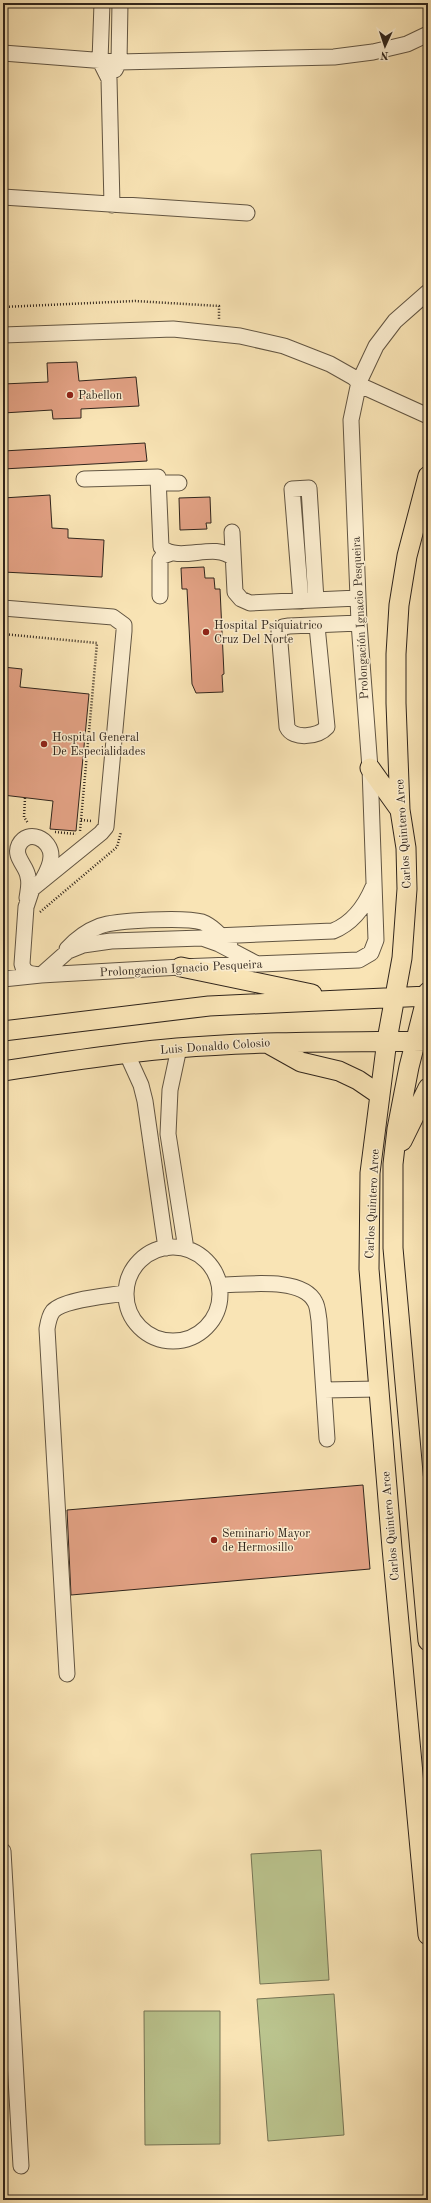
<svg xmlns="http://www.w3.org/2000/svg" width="431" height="2203" font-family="'Old Standard TT',serif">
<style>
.garden{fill:#bbc58f;stroke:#767556}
.building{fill:#e3a285;stroke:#30251c}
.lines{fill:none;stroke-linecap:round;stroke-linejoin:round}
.minor-casing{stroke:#625542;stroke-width:17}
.major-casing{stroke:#30251c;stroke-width:21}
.path{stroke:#30251c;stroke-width:2.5;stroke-dasharray:1 2;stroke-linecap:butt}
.minor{stroke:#fbedcf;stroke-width:15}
.major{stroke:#f9e4b5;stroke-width:19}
.poi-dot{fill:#8f2418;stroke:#fbedcf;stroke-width:1.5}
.labels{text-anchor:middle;stroke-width:3;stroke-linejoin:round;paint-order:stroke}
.poi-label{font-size:12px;fill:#30251c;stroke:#fbedcf;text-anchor:start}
.street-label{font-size:12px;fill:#30251c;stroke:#fbedcf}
</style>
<rect width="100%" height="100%" fill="#f9e4b5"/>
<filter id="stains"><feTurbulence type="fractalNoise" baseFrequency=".005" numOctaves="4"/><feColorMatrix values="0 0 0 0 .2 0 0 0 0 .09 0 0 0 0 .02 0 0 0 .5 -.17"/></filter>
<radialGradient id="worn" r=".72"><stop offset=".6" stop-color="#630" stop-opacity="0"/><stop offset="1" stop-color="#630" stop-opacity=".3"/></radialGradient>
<path class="garden" d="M321,1850L329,1980L260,1984L251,1854Z
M334,1994L344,2135L268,2141L257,1999Z
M144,2011H220V2144L145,2145Z"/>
<path class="building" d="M77,362L79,381L136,377L139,406L81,409V418L53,419L52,410L3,413V384L48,382L47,363Z
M145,443L147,461L3,469V451Z
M50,495L52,528L68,529V538L104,540L102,577L3,572V498Z
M210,497L211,523H206L207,529L180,530L179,498Z
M204,567L205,578H214L215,589H220L224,674L222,675L223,692L196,693L192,684L187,589H182L181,568Z
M3,667L22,669L20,687L89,694L76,831L50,829L53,801L3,795Z
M363,1485L370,1569L71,1595L67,1510Z"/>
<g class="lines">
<defs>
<path id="minor" d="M102,3L100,61L109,79L112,205
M3,53L119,62L334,57L373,52L407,44L428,34
M115,70L119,62L120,3
M3,197L247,213
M3,335L173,329L240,336L284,346L330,364L353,377L364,387L428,416
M84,479L158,477L161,547C180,564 214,541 233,558
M158,483H179
M232,532L235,592L241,599L250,603L358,598
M160,596V560L163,556L172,553
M301,601L292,489L309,488L316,600
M3,608L113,617L124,625V631L106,827L101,833L32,889L26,907L22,964C24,974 32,974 41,975L68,951L83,945L111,941L202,938L219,944L257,964
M317,626L327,727C318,737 293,740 287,727L279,631L283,627L289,626L359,623
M27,898C28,891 30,884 28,877C27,866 13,857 19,845C28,828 51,839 51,856C51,864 47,872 43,879
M215,936L333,931C353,923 365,906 373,887
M67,949C76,939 87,931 100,926C116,920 185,917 202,922C213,926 222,937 230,946
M3,979L41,975L181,967L359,960L371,953L376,940L370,768L359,623L351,420L359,382L376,346L395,321L428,292
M179,1048L170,1090L168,1134L186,1249
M126,1052L141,1085L145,1101L166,1248
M126 1294a47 47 0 1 1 94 0a47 47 0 1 1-94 0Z
M219,1285C244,1285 302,1276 315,1302C318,1307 318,1315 319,1320L327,1439
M324,1390L378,1389
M414,1484H428
M67,1674L47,1329C48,1323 49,1316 53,1311C64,1299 108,1296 125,1293
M3,1851L21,2166"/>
<path id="major" d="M428,476L407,556L399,605L396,654V703L400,810L406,848L407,889L402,958L387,1040L370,1173L369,1269L392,1548L428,1935
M370,768L400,810
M181,967L312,994
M428,992L409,1067L397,1129L393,1164V1248L428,1641
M3,1031L209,1006L428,996
M267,1043L301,1062L339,1071L358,1080L380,1095
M3,1071C61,1062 119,1053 177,1048C261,1041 344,1042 428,1041
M402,1141L428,1088"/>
</defs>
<use href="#minor" class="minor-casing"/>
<use href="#major" class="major-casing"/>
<path class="path" d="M3,307L135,301L219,306V319
M3,634L97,643L80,831
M25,798L24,817L28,823
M81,820L92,821
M55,832L76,834
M40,912L117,847L121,832"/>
<use href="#minor" class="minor"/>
<use href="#major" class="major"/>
</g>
<g class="poi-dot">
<circle cx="70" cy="395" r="4"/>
<circle cx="206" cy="632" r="4"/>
<circle cx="44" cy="744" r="4"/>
<circle cx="214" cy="1540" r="4"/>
</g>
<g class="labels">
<g class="poi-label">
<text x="78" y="399">Pabellon</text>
<text x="214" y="629">Hospital Psiquiatrico<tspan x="214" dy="14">Cruz Del Norte</tspan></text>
<text x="52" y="741">Hospital General<tspan x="52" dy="14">De Especialidades</tspan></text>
<text x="222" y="1537">Seminario Mayor<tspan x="222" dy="14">de Hermosillo</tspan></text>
</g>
<g class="street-label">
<text transform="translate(360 618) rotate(-93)" y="4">Prolongación Ignacio Pesqueira</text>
<text transform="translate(403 834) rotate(-94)" y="4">Carlos Quintero Arce</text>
<text transform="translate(181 968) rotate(-3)" y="4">Prolongacion Ignacio Pesqueira</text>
<text transform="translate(215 1046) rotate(-4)" y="4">Luis Donaldo Colosio</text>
<text transform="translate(372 1204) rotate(-87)" y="4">Carlos Quintero Arce</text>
<text transform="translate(390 1526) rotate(-95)" y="4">Carlos Quintero Arce</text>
</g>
</g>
<rect width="431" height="2203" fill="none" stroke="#f9e4b5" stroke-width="16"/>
<rect x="4" y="4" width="423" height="2195" fill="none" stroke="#30251c" stroke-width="2"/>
<rect x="8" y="8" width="415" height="2187" fill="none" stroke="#30251c"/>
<g transform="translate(385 46) rotate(183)" stroke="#fbedcf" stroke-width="3" paint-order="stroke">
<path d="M0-3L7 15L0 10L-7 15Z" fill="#30251c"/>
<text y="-6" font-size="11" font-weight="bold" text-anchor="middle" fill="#30251c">N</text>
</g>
<rect width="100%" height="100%" filter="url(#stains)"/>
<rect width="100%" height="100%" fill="url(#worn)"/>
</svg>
